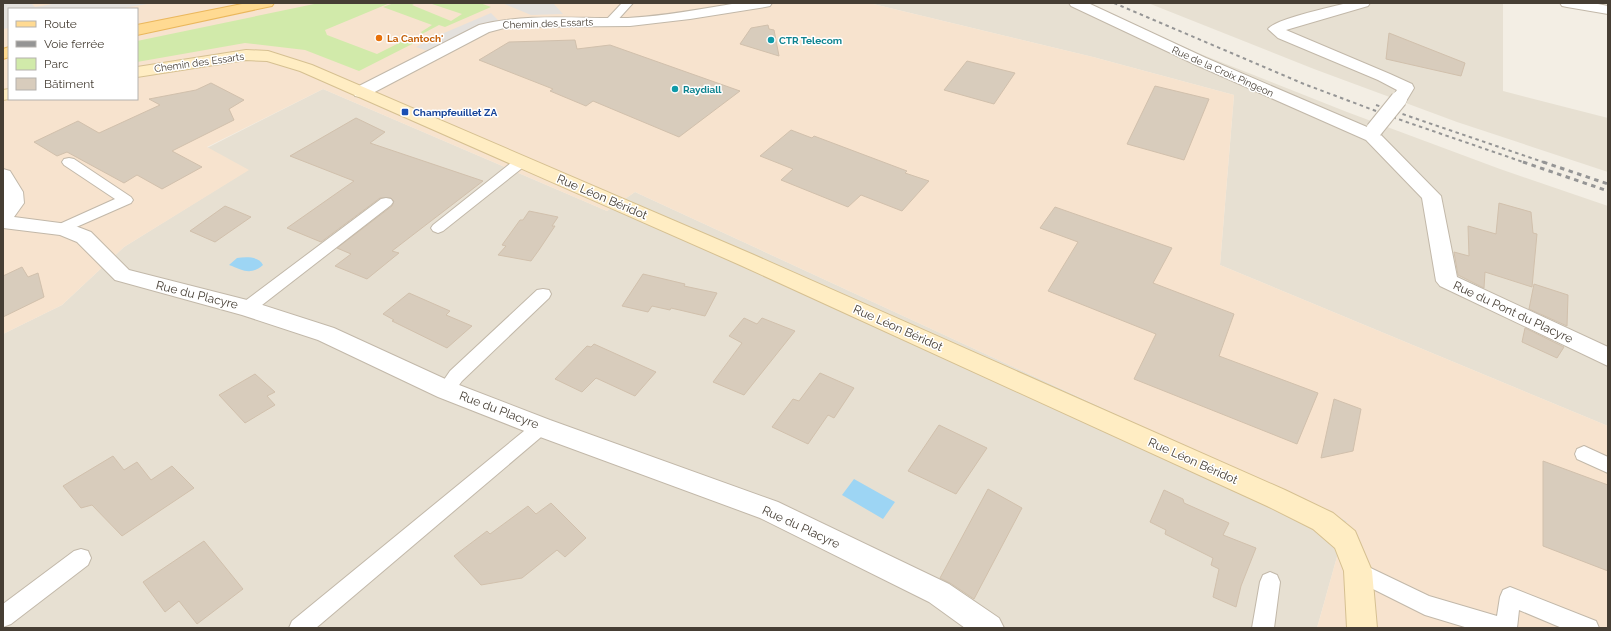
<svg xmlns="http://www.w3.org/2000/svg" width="1611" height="631" font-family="Raleway,sans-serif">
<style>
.residential{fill:#e7e0d2}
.commercial{fill:#f7e3ce;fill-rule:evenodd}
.green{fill:#d1eaaa}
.parking{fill:#e4e1dd}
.water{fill:#9dd5f4}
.building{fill:#d8ccbc;stroke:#d1c0ac}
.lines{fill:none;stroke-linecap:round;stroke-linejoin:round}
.lane-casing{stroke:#c2b8a9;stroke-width:2}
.street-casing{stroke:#c2b8a9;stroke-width:2}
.secondary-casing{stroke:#d6c091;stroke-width:2}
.primary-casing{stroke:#eab75c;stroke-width:2}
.lane{fill:#fff;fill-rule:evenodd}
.street{fill:#fff;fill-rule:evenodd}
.secondary{fill:#ffedc3;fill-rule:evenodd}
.primary{fill:#ffda92;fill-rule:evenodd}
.rail-far1{stroke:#959595;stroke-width:2;stroke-dasharray:3.5 3.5;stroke-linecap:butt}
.rail{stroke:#959595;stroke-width:3;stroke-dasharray:4.5 4.5;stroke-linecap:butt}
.street-bridge-casing{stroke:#c2b8a9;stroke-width:18;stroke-linecap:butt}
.street-bridge{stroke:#fff;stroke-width:16}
.food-dot{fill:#e8710a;stroke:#fff;stroke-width:1.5}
.culture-dot{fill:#0f9aa8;stroke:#fff;stroke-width:1.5}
.transit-dot{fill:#1a4fb4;stroke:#fff;stroke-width:1.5}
.labels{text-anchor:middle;stroke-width:3;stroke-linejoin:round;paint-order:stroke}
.far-street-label{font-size:10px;fill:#463e34;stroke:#fff}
.far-food-label{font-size:10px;font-weight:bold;fill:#c56008;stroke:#fff;text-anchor:start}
.far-culture-label{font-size:10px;font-weight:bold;fill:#0d838f;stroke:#fff;text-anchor:start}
.far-transit-label{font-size:10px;font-weight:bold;fill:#164399;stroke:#fff;text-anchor:start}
.street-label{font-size:12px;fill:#463e34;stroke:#fff}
</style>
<rect width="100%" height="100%" fill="#f3eee4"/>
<path class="residential" d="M869,3H1085L1203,55L1347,112L1500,169L1608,206V426L1220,265L1234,95L1093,57Z
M1148,3H1503V91L1608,118V172L1457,122L1314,69Z
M323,89L607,211L635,192L1347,521L1317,628H3V334L62,305L124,247L248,170L207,148Z"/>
<path class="commercial" d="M3,3H869L1093,57L1234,95L1220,265L1608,426V628H1317L1347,521L635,192L607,211L323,89L207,147L249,170L124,247L62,305L3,334ZM9,9H137V99H9Z"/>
<path class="green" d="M319,3H390L325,30L327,35L377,54L411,37L418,41L359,71L305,50L245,43L137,62V41Z
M394,3H416L412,5L451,21L462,14L429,3H480L491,7L445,27L439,25L422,34L421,32L432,25L383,7Z"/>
<path class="parking" d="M3,3H31L35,7L58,3H153L118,9H9V28L3,29Z
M502,3H553L563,14L531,15Z
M491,13L502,24L436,54L416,47L444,33Z"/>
<path class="water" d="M237,258C246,257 259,256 263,265C250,276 243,270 229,265Z
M854,479L895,502L883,519L842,495Z"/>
<path class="building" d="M768,25L769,29L774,30L779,56L740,44L751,28Z
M1389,33L1465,63L1461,76L1386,59Z
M575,40L577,49L610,45L740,91L679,137L593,101L586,106L550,91L553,89L479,60L509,42Z
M967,61L1015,73L994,104L944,90Z
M211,83L244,100L229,109L234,120L172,151L202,167L162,189L137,175L124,183L67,152L57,156L34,142L78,121L99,133L160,105L149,99L196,90Z
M1155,86L1209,99L1184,160L1127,144Z
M356,118L385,132L370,143L483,181L392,251L399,253L367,279L335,266L351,254L337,248L392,206L394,201L391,198H380L321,242L287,228L354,181L290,156Z
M791,130L812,138L814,136L907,171L905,173L929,181L902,211L861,195L848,207L781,180L793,169L760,156Z
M1499,203L1531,212L1533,233L1537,234L1532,287L1485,272L1484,288L1458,275L1454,252L1469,256L1468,226L1496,234Z
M225,206L251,217L215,242L190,231Z
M1055,207L1172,248L1153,283L1234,314L1219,356L1318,393L1297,444L1134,379L1156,334L1048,291L1078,242L1040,228Z
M529,211L558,217L552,226H555L539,250L531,261L498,255L506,246L502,245L520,220H523Z
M22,267L28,277L38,273L44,297L3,317V276Z
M643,274L685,284L684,286L717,293L705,316L671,308L670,310L652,306L648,312L622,306Z
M1534,284L1568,295L1567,326L1529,309Z
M409,293L450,311L446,315L472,326L447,348L392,321L394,320L383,314Z
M744,318L757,324L762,318L795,331L744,395L713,382L742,343L729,336Z
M1525,328L1564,347L1557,358L1522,342Z
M594,344L656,372L635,396L596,378L582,392L555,379L587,346L591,347Z
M820,373L854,388L834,418L828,415L808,444L772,427L793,399L799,401Z
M255,374L275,392L267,396L275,405L245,423L219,395Z
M1334,399L1361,409L1353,451L1321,458Z
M939,425L987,448L956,494L908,471Z
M113,456L124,470L137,462L151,480L172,466L194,488L122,536L92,505L81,508L63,486Z
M1543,461L1608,485V571L1543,546Z
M988,489L1022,508L974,599L950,583L940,578Z
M1164,490L1183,499L1184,503L1229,523L1223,535L1256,548L1241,586L1236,607L1213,597L1219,569L1211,565L1213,558L1165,534L1166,530L1150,522Z
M551,503L586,538L565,557L557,550L522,578L481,585L454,556L487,531L490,534L528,506L536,514Z
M204,541L243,589L197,624L179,601L165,612L143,582Z"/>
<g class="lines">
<defs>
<path id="lane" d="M622,3H633L614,24H606L605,22L606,20Z
M69,158L74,159L131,197L133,200L131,203L65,232L60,234L55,232L53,229L55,226L115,199L64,165L62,162L64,159Z
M521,158L526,159L528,162L526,165L443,231L438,233L433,231L431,228L433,225L516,159Z
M386,198L391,199L393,202L391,205L253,312L247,314L241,312L239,308L241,304L381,199Z
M543,289L549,290L551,294L549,298L462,381C455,390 453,399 440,395L437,390L450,371L537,290Z
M541,420L547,422L550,427L547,432L316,628H289L292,621L535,422Z
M1584,446L1608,457V473L1577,459L1575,454L1577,449Z
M81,549L88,551L91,558L88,565L11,624L3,627V604L74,551Z
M1358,562L1429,596L1497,616L1500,597L1503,590L1510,587L1596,621L1599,628H1562L1519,610L1517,628H1468L1425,615L1351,578L1348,571L1351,564Z
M1270,572L1277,575L1280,582L1274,628H1252L1260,582L1263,575Z"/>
<path id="street" d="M738,3H772L770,6L765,7L690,19L630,26L508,27L489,32L367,96L361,97L355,96L353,92L355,88L479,25C527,13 579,19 628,18C665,16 702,9 738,3Z
M1069,3H1088L1206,58L1367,127L1374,125L1380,126L1383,130L1381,135L1441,196L1457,277L1608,347V366L1440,286L1436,281L1422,198L1366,140L1194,64L1071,6Z
M1347,3H1370L1368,6L1286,30L1390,74L1412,84L1414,88L1405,103L1399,104L1393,103L1391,99L1397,90L1378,80L1278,38L1268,29C1275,19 1332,7 1347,3Z
M1560,3H1593L1608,6V14L1567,7L1562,6Z
M3,169L10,171L23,192L24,203L14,217L60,223L78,227L91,232L129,270L247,300L334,328L454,383L550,420L778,502L949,584L999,618L1004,628H965L929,602L760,518L532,434L438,397L318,340L242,315L115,280L77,242L60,235L3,228V204L4,203Z"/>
<path id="secondary" d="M246,50L268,51L312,65L754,255L1285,490L1333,513L1355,531L1372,571L1377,628H1347L1344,571L1335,548L1313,529L1267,506L740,265L300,71L267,61L246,60L137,77V67Z
M9,89V99L3,100V90Z"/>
<path id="primary" d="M247,3H274L272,6L267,7L137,35V25Z
M9,47V57L3,59V49Z"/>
</defs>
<use href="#lane" class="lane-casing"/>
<use href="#street" class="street-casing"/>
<use href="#secondary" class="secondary-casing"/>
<use href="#primary" class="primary-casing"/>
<use href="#lane" class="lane"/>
<use href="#street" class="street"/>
<use href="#secondary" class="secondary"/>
<use href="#primary" class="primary"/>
<path class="rail-far1" d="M1114,3L1304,84L1392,117L1526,163
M1376,105L1546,163"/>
<path class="rail" d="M1523,162L1608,191
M1543,162L1608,184"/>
<defs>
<path id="street-bridge" d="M1374,130L1399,99"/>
</defs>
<use href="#street-bridge" class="street-bridge-casing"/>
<use href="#street-bridge" class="street-bridge"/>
</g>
<circle class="food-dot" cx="379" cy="38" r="4"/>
<g class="culture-dot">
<circle cx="771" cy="40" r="4"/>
<circle cx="675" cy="89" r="4"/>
</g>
<rect class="transit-dot" x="401" y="108" width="8" height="8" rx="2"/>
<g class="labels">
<g class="far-street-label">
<text transform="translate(548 23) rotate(-2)" y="4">Chemin des Essarts</text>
<text transform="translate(199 62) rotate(-8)" y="4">Chemin des Essarts</text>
<text transform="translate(1223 71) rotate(24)" y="4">Rue de la Croix Pingeon</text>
</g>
<g class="far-food-label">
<text x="387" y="42">La Cantoch'</text>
</g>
<g class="far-culture-label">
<text x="779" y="44">CTR Telecom</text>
<text x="683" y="93">Raydiall</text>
</g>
<g class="far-transit-label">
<text x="413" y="116">Champfeuillet ZA</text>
</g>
<g class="street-label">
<text transform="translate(602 197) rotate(23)" y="4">Rue Léon Béridot</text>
<text transform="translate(197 295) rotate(14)" y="4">Rue du Placyre</text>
<text transform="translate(1513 312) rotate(25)" y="4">Rue du Pont du Placyre</text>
<text transform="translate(898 328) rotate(24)" y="4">Rue Léon Béridot</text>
<text transform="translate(499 410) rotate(21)" y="4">Rue du Placyre</text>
<text transform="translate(1193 461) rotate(24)" y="4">Rue Léon Béridot</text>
<text transform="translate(801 527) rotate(25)" y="4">Rue du Placyre</text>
</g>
</g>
<rect width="1611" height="631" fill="none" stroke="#463e34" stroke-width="8"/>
<rect x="8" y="8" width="130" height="92" fill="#ffffff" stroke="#b5b2ae"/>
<rect x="16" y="21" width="20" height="6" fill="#ffda92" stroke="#b5b2ae"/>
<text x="44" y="28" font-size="12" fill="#463e34">Route</text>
<rect x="16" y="41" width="20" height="6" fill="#959595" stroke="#b5b2ae"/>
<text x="44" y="48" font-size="12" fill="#463e34">Voie ferrée</text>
<rect x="16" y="58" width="20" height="12" fill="#d1eaaa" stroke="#b5b2ae"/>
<text x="44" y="68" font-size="12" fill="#463e34">Parc</text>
<rect x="16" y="78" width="20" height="12" fill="#d8ccbc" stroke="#b5b2ae"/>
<text x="44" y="88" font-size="12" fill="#463e34">Bâtiment</text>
</svg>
